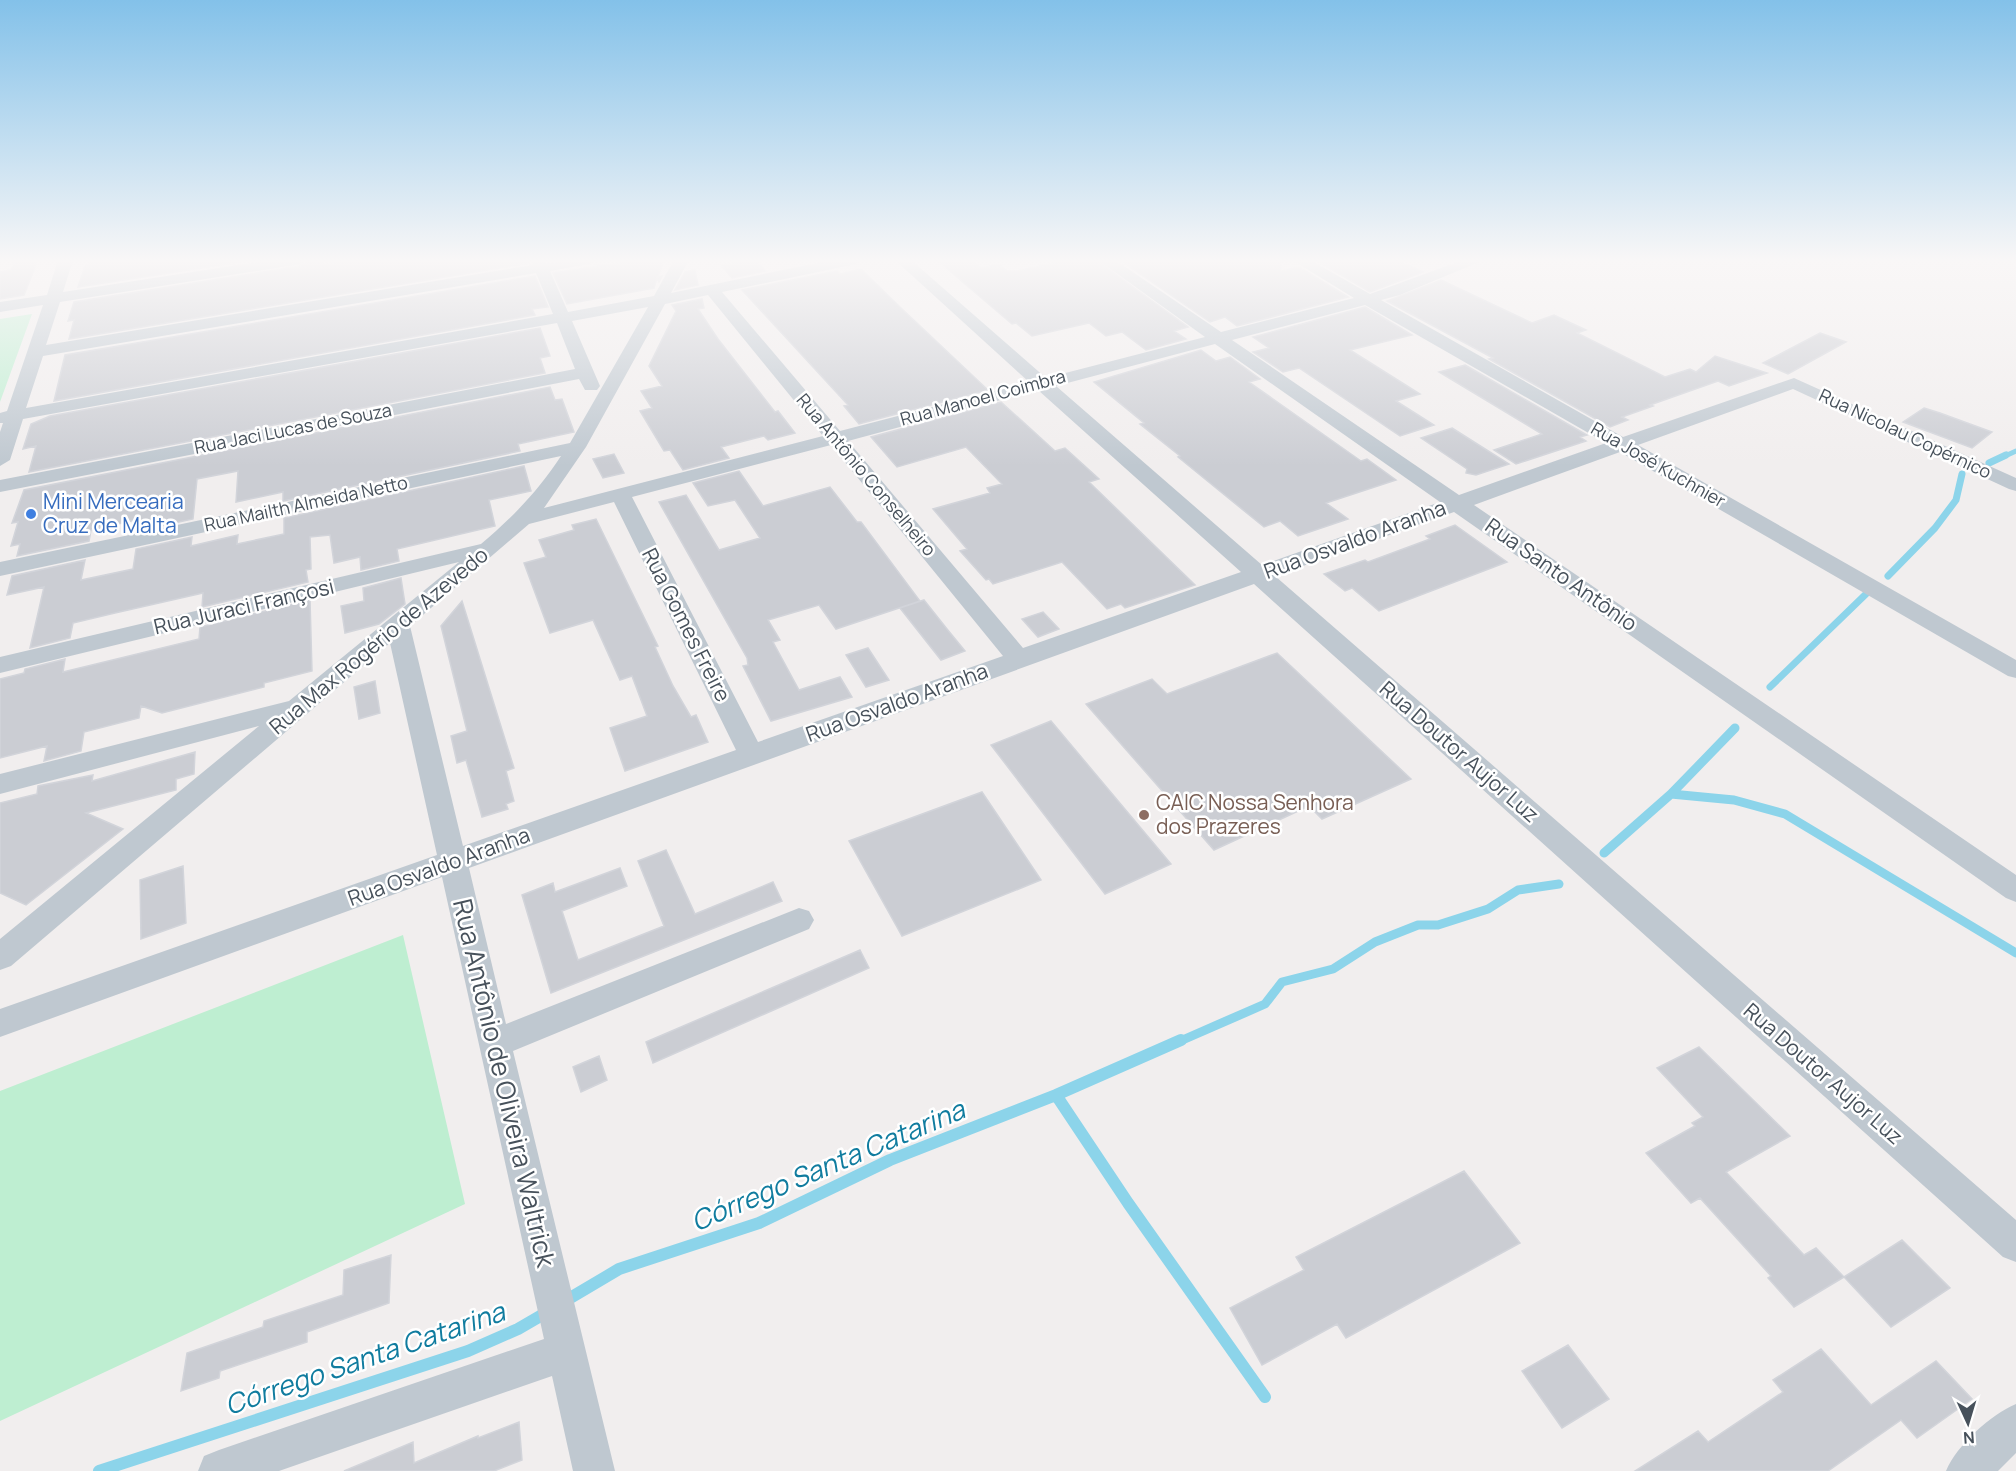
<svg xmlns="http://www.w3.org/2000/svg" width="2016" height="1471" font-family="Manrope,sans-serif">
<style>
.green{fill:#beeed1}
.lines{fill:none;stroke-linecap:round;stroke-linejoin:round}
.stream-far3{stroke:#8cd4ea;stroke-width:5}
.stream-far2{stroke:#8cd4ea;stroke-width:7}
.stream-far1{stroke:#8cd4ea;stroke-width:9}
.stream{stroke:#8cd4ea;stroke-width:12}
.building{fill:#cbcdd3;stroke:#d2d4da;stroke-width:1.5}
.minor{fill:#bfc8d0;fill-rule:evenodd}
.shop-dot{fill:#3f7fe0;stroke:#fff;stroke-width:2}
.education-dot{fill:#8d6e63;stroke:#fff;stroke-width:2}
.labels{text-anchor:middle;stroke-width:5;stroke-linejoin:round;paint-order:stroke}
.far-street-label{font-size:18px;fill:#47515b;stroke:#fff}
.shop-label{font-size:21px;fill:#366cbe;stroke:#fff;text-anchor:start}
.street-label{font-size:21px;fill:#47515b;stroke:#fff}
.education-label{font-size:21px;fill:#785e54;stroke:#fff;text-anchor:start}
.near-street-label{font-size:26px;fill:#47515b;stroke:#fff}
.near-water-label{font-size:27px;font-style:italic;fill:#107c9f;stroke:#fff}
</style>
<rect width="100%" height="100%" fill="#f1eeee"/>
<path class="green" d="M32,314L0,402V319Z
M403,935L465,1204L0,1421V1091Z"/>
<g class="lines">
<path class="stream-far3" d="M2003,457L2016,451"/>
<path class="stream-far2" d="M1989,463L2006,455
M1888,576L1935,528L1956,500L1962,474
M1770,687L1866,594"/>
<path class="stream-far1" d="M1671,794L1734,800L1785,814L2016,953
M1604,853L1671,794L1735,728
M1178,1042L1265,1004L1282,982L1333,969L1375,942L1418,925H1438L1488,909L1518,890L1559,884"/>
<path class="stream" d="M1056,1095L1128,1203L1265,1397
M565,1301L619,1269L759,1223L890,1160L1056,1095L1181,1040
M99,1471L468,1351L518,1329L549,1311"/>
</g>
<path class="building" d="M38,260L24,295L0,299V272L11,270L15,262Z
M90,260H253L78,287L85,266H89Z
M310,260L325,264L349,260H529L530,263L69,339L74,320L68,321L74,302L301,266Z
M637,260H664L658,277L662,276L659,282L657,278L654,288L567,304L553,273Z
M749,260H756L765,271L732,278L721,265Z
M937,260H972L981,268L999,264L1007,271H1017L1067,260H1096L1188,327L1174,331L1186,339L1146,350L1122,332L1106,336L1089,323L1032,336L1016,323L1012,324Z
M1120,260H1280L1281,271L1299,267L1348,297L1237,326L1225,317L1210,322Z
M1327,260H1398L1423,272L1370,292L1319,262Z
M861,269L901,308L988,390L859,424L844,406L848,405L742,290L837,271L840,274Z
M695,270L698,285L675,290L685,272Z
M535,276L548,307L532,309L535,315L54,401L65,355Z
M1441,280L1532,323L1554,315L1586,330L1577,333L1665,377L1690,369L1696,372L1715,356L1767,373L1729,386L1718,381L1650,405L1653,406L1622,417L1628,420L1610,427L1489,359L1493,358L1387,301Z
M702,299L704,308L698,309L718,339L775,412L778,411L795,433L768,440L764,436L721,447L729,458L683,470L670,450L664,451L640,411L652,408L641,391L662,386L649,366L676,311L672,305Z
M1365,307L1412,335L1350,350L1420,394L1396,401L1434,425L1400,436L1299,368L1283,372L1253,352L1269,348L1253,337Z
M540,328L550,356L540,358L545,373L29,472L36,446L23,449L31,424L50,416Z
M1820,333L1846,342L1788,374L1763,363Z
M1201,350L1216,361L1230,357L1260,379L1249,382L1361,461L1367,459L1396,480L1326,503L1348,519L1298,536L1280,521L1264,527L1178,457L1180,456L1140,424L1144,423L1094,382Z
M1465,365L1587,435L1580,437L1586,441L1516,464L1494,450L1542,434L1439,372Z
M550,387L555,400L562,399L574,432L518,444L520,451L283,501V492L236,502L238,471L197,479L193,519L138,531L140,519L91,530L89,541L17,556L20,544L11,546L18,522L12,523L24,490Z
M1001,402L1055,451L1065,448L1099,479L1089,482L1195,585L1125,608L1121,604L1107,609L1062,562L993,584L989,579L986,580L960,551L967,549L933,509L990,493L987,488L1002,484L966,447L897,467L871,437Z
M1924,408L1940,413L1992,432L1972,448L1903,422Z
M1452,428L1509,464L1476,475L1466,473L1467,469L1421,438Z
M614,454L624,473L603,478L593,459Z
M524,466L531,491L489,500L495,526L397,549L399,561L361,570L360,557L334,563L330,535L310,537L311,569L306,570L308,582L202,607L203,593L115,613L73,623L70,638L30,648L44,587L7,595L12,576L85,560L81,580L133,569L136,549L192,537L191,546L238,535L237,544L284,534V518Z
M739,471L763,506L830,487L857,522H861L920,601L836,629L819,605L768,620L780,640L773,642L799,690L840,677L852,697L771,721L743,666L748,665L747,658L659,502L686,495L719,550L760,538L735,500L708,506L693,483Z
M596,519L658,646L655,647L673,686L691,717L696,715L708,742L625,771L610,728L647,716L632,676L620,680L593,620L550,633L524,563L546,557L539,540L574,530L572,525Z
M1455,525L1507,562L1379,611L1352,588L1345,591L1324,574L1365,560L1368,562L1430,539L1426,536Z
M401,578L405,604L379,624L345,633L341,606L364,601L363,588Z
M310,600L312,671L264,683V687L162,713L141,706L139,718L84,732L81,751L44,761L47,746L0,758V679L24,673L25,669L65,659L63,672L199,639L200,627Z
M924,600L947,629L965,651L941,660L900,608Z
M462,601L514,768L506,771L514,801L506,804L508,809L482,817L466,760L457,763L451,736L467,731L441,626Z
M1043,612L1059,629L1038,637L1022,619Z
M868,648L889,680L866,687L846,655Z
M1277,653L1411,779L1322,819L1309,806L1214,850L1086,704L1152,679L1167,694Z
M375,681L380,713L359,719L354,687Z
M1051,721L1171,864L1105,894L991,745Z
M195,752L194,774L176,779V790L86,813L123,829L26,905L0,893V803L37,794L38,786L93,775L92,781Z
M982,792L1041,880L902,936L849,841Z
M666,850L695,914L773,882L782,901L551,993L522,895L553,883L555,892L620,868L627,886L562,911L578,960L664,926L638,861Z
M183,866L186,923L141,939L140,880Z
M860,950L869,968L653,1063L646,1042Z
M1699,1047L1790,1136L1726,1172L1804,1255L1816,1248L1844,1277L1794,1307L1768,1278L1771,1276L1700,1198L1691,1203L1646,1153L1695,1126L1692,1123L1703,1117L1657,1068Z
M599,1056L607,1080L581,1092L573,1067Z
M1464,1171L1520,1243L1346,1338L1337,1324L1262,1365L1230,1308L1304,1270L1296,1257Z
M1902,1240L1950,1288L1891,1327L1844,1277Z
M391,1255L389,1303L307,1332V1342L220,1371L219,1378L181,1391L187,1353L263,1327L264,1321L343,1295L344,1270Z
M1568,1345L1609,1399L1562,1428L1522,1371Z
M1821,1349L1871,1405L1936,1361L1972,1399L1917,1438L1901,1420L1828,1471H1635L1698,1431L1708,1442L1783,1392L1773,1380Z
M519,1422L522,1460L494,1471H344L413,1442L414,1463L478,1436V1438Z"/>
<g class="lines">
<path class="minor" d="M58,260H73L63,292L270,260H308L301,264L60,302L46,345L533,265L531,260L546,263L596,260L589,264L550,271L568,312L654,296L674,260H689L671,293L832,260H863L856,264L722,292L840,431L1029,382L895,260H911L1046,378L1205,337L1098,260H1115L1221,332L1354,298L1292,260H1310L1370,294L1463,260H1484L1400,295L1381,300L1623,437L1794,378L2016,478V491L2009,489L1793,389L1638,445L2016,660V678L2008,676L1620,452L1474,505L2016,875V902L2006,898L1454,512L1275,576L2016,1220V1262L2003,1257L1254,584L469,868L506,1024L799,908L809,911L814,920L809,929L513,1051L615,1471H573L552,1376L279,1471H198L204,1456L219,1450L544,1339L442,877L0,1037V1009L437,855L390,643L11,966L0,970V939L259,726L0,794V774L289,701L459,562L0,673V657L481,544C513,517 538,491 561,456L0,576V562L570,443L648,307L572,321L600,386L597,390H585L579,379L0,492V480L575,369L557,323L23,419L10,460L0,466V432L3,423H0V413L7,411L43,305L0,312V302L47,295ZM536,273L553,314L26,408L43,356ZM708,295L823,436L544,508L586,447L665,304ZM1365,305L1606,443L1459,495L1232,340ZM1215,344L1440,502L1262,565L1056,386ZM1038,390L1241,572L1023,648L848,441ZM831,445L1003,656L758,742L632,497ZM614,502L736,750L463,846L410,626L529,524Z
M2016,1404V1453L1998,1471H1946C1957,1445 1990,1415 2016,1404Z"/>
</g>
<linearGradient id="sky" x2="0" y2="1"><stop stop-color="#83c1e9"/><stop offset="0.56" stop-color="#f9f7f7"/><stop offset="1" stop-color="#f9f7f7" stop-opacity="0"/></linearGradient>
<rect width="2016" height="466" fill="url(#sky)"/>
<circle class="shop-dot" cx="31" cy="514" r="6"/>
<circle class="education-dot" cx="1144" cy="815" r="6"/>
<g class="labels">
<g class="far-street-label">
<text transform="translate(983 398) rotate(-15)" y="6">Rua Manoel Coimbra</text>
<text transform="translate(293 429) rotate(-11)" y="6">Rua Jaci Lucas de Souza</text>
<text transform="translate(1905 434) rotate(25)" y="6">Rua Nicolau Copérnico</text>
<text transform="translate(1658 465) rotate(30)" y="6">Rua José Kuchnier</text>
<text transform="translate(866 475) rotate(50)" y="6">Rua Antônio Conselheiro</text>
<text transform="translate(306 504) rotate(-12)" y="6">Rua Mailth Almeida Netto</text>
</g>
<g class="shop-label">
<text x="43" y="509">Mini Mercearia<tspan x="43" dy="24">Cruz de Malta</tspan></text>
</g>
<g class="street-label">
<text transform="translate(1355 540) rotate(-20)" y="7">Rua Osvaldo Aranha</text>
<text transform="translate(1561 575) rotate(35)" y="7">Rua Santo Antônio</text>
<text transform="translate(244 607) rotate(-13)" y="7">Rua Juraci Françosi</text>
<text transform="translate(686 625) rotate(63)" y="7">Rua Gomes Freire</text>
<text transform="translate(379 641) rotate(-40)" y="7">Rua Max Rogério de Azevedo</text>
<text transform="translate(897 703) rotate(-20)" y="7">Rua Osvaldo Aranha</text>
<text transform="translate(1459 752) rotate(41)" y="7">Rua Doutor Aujor Luz</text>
<text transform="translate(439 867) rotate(-20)" y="7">Rua Osvaldo Aranha</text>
<text transform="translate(1823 1074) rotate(41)" y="7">Rua Doutor Aujor Luz</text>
</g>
<g class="education-label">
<text x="1156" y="810">CAIC Nossa Senhora<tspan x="1156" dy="24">dos Prazeres</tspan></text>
</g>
<g class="near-street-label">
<text transform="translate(504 1083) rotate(77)" y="9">Rua Antônio de Oliveira Waltrick</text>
</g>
<g class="near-water-label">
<text transform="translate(828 1166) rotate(-23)" y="9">Córrego Santa Catarina</text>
<text transform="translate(365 1359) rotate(-19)" y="9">Córrego Santa Catarina</text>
</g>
</g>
<g transform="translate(1968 1423) rotate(176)" stroke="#ffffff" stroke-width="4.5" paint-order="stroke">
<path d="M0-4.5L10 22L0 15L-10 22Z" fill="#47515b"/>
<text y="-9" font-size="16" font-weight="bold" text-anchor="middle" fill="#47515b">N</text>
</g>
</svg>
